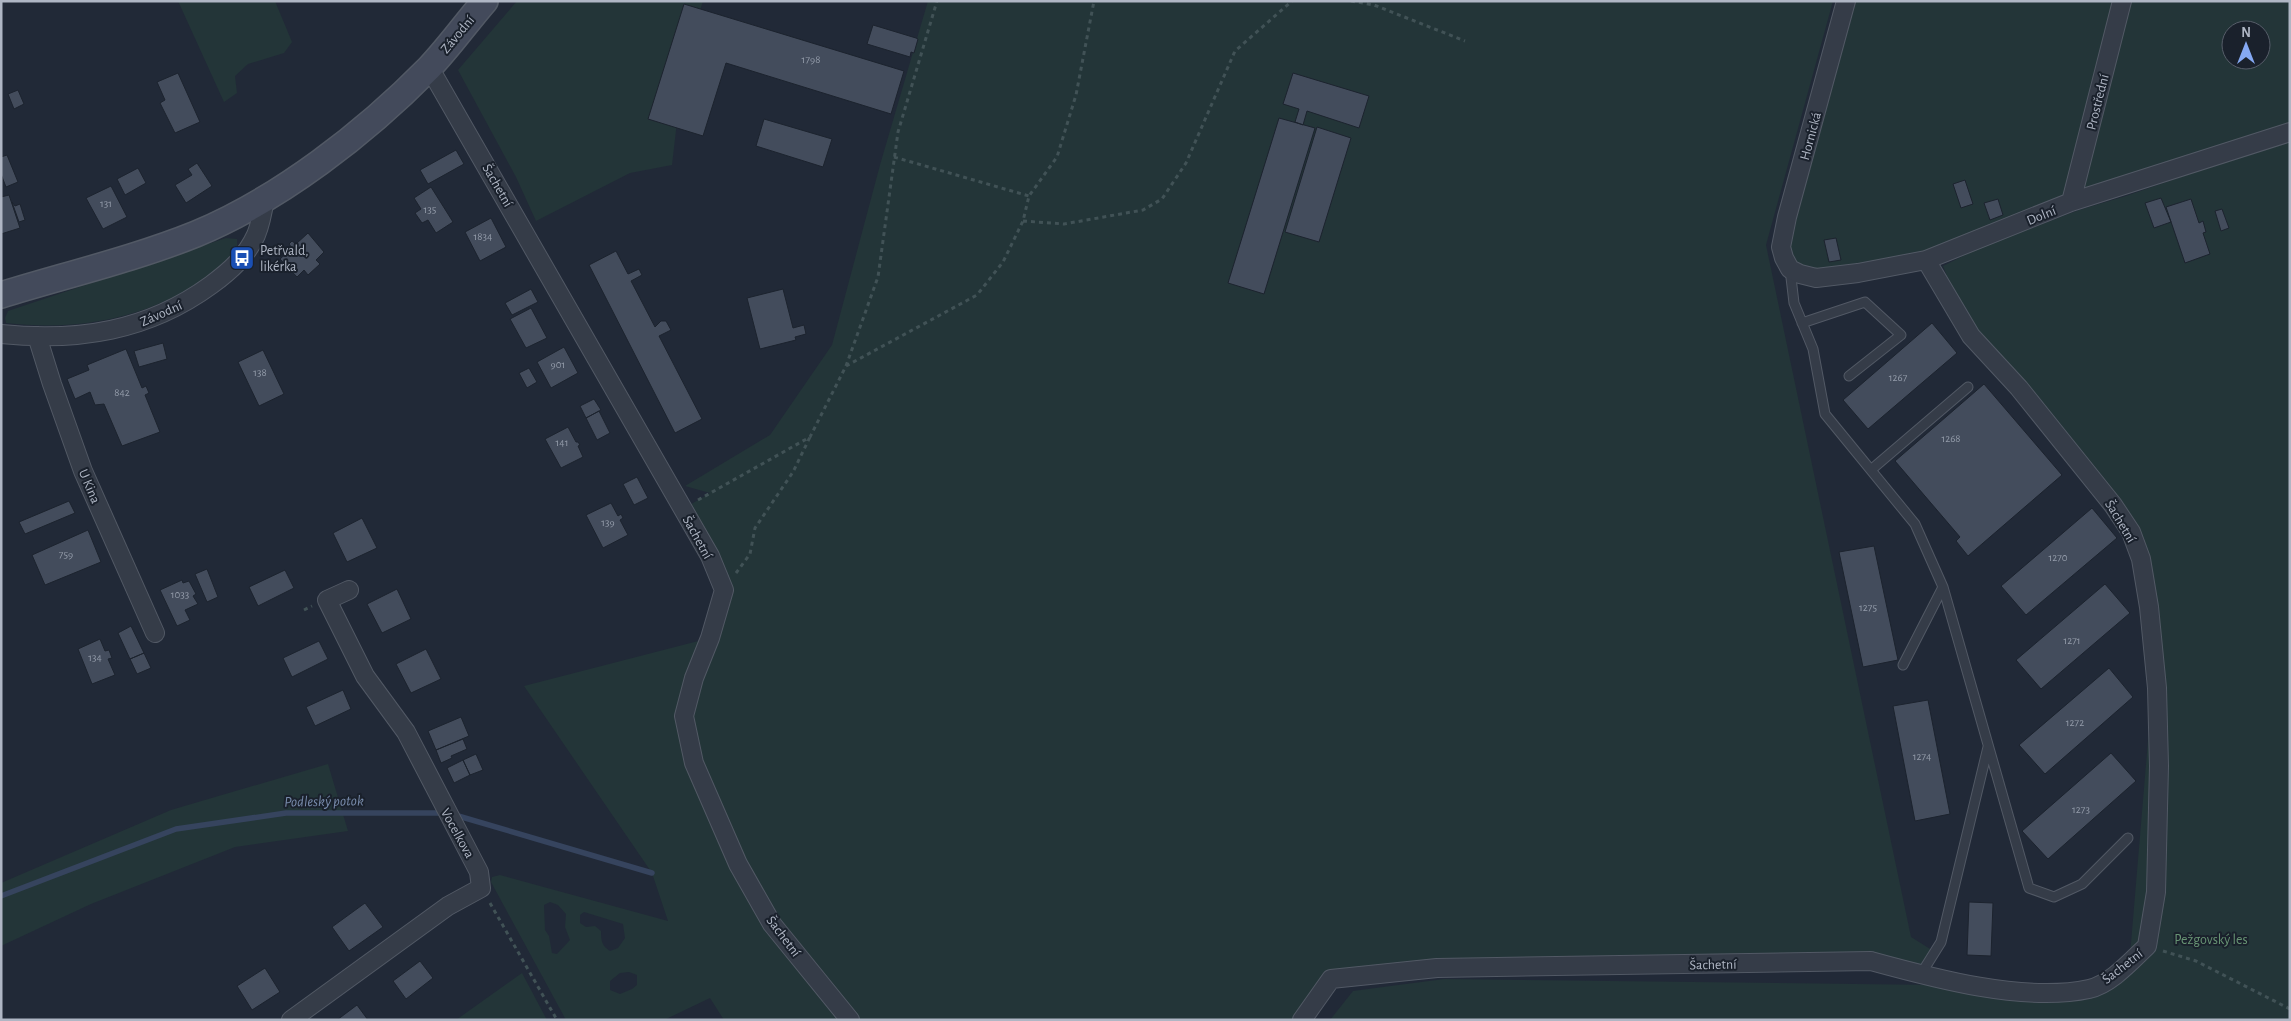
<svg xmlns="http://www.w3.org/2000/svg" width="2291" height="1021" font-family="'Alegreya Sans',sans-serif">
<style>
.green{fill:#233538;fill-rule:evenodd}
.lines{fill:none;stroke-linecap:round;stroke-linejoin:round}
.stream{stroke:#36445e;stroke-width:5.5}
.building{fill:#434c5c;stroke:#1c232e}
.lane-casing{stroke:#525965;stroke-width:11}
.street-casing{stroke:#525965;stroke-width:20}
.secondary-casing{stroke:#525965;stroke-width:28}
.path{stroke:#415256;stroke-width:3;stroke-dasharray:4 4;stroke-linecap:butt}
.lane{stroke:#353c48;stroke-width:9}
.street{stroke:#353c48;stroke-width:18}
.secondary{stroke:#434a5b;stroke-width:25}
.labels{text-anchor:middle;stroke-width:4;stroke-linejoin:round;paint-order:stroke}
.number-label{font-size:11px;fill:#949caa}
.street-label{font-size:14px;fill:#afb6c4;stroke:#1a212c}
.poi-label{font-size:14px;fill:#afb6c4;stroke:#1a212c;text-anchor:start}
.park-label{font-size:14px;fill:#689474;stroke:#1a212c}
.water-label{font-size:15px;font-style:italic;fill:#788bab;stroke:#1a212c}
</style>
<rect width="100%" height="100%" fill="#212937"/>
<path class="green" d="M178,1H275L292,42L284,53L248,64L235,76L237,93L224,102Z
M517,1H703L684,61L672,165L630,173L536,221L516,177L458,70Z
M928,1H1833L1766,245L1911,937L1935,952L1921,974L1870,961L1331,979L1302,1020H724L710,998L664,1020H566L491,882L492,877L500,875L668,921L652,873L524,686L710,638L724,589L683,509L710,493L685,486L770,435L832,345L880,165ZM550,902L558,905L566,914L565,927L570,940L557,954L552,953L549,936L545,930L544,905ZM584,912L623,924L625,938L618,948L610,951C602,946 601,941 601,931L595,926L586,927L580,923V915ZM629,972L637,975V985L632,989L620,994L610,990V981L620,973Z
M1856,1H2290V132L1926,260L1816,278L1787,253ZM2231,30H2261V60H2231Z
M2290,139V1020H1330L1353,991L1444,979L2106,987L2130,955L2152,693L2135,531L1985,344L1951,286L1943,266L1983,246L2079,210L2126,196Z
M226,238L237,239V249C179,313 90,333 6,323L5,318L8,311Z
M328,764L348,831L235,847L91,904L1,946V883L171,810Z
M522,973L547,1020H456Z"/>
<g class="lines">
<path class="stream" d="M1,896L176,829L286,813H448L652,873"/>
</g>
<path class="building" d="M684,4L904,71L891,114L726,63L703,136L648,119Z
M873,25L916,38L918,39L914,53L911,52L910,57L867,44Z
M178,73L200,122L175,133L160,103L165,100L157,82Z
M1293,73L1369,96L1359,128L1307,111L1303,125L1295,122L1299,109L1283,104Z
M18,90L24,104L14,109L8,94Z
M1279,118L1315,128L1264,294L1228,283Z
M764,119L832,139L823,167L756,146Z
M1317,127L1351,138L1319,242L1285,232Z
M456,150L464,164L428,184L420,170Z
M7,155L18,182L6,187L1,174V157Z
M197,163L212,186L186,203L175,185L192,175L188,169Z
M138,168L146,183L125,195L117,179Z
M1965,180L1973,204L1961,208L1953,184Z
M111,186L127,217L103,229L86,198Z
M431,187L453,222L436,233L428,220L422,223L415,213L421,209L414,198Z
M9,195L20,228L1,234V197Z
M2161,198L2171,222L2154,228L2145,203Z
M1998,199L2003,215L1990,220L1984,203Z
M2191,199L2199,223L2203,221L2206,232L2203,233L2210,254L2185,263L2166,207Z
M12,202L15,206L20,204L25,220L19,222Z
M2222,209L2229,228L2221,231L2215,211Z
M491,218L506,247L480,261L465,232Z
M308,233L324,252L316,260L320,264L308,275L304,270L297,277L280,259L292,248L289,244L292,241L296,244Z
M1836,238L1841,260L1829,262L1824,240Z
M616,251L628,274L639,269L642,275L631,281L655,327L661,321H666L671,330L659,336L702,419L675,433L589,265Z
M531,289L538,302L512,315L505,303Z
M783,289L793,328L804,325L806,334L795,337L796,340L760,349L747,298Z
M531,308L547,338L526,348L510,319Z
M1932,323L1957,353L1868,429L1843,400Z
M163,343L167,359L139,367L134,351Z
M564,347L578,373L551,388L537,362Z
M126,349L142,388L146,386L149,393L145,395L160,432L122,446L104,404L95,405L90,392L75,399L67,379L89,370L87,365Z
M263,350L284,394L259,406L238,362Z
M529,368L537,382L527,388L519,373Z
M1984,384L2062,475L1968,556L1956,541L1960,537L1895,461Z
M594,399L601,410L586,418L580,406Z
M599,411L610,433L597,440L586,418Z
M568,427L576,442H578L580,445L578,446L583,457L561,468L545,439Z
M637,477L648,498L634,505L623,484Z
M69,501L75,513L25,534L19,522Z
M611,503L618,516L621,514L623,518L620,520L628,535L603,548L586,515Z
M2092,508L2117,538L2026,615L2001,586Z
M362,518L377,548L347,562L333,533Z
M88,530L101,562L45,585L32,555Z
M1874,546L1898,660L1863,667L1839,552Z
M207,569L218,597L207,602L195,574Z
M285,570L294,588L258,606L249,587Z
M182,580L183,583L189,581L196,594L193,596L198,604L185,610L190,620L177,626L160,590Z
M2105,584L2130,613L2041,689L2016,660Z
M397,589L411,619L382,633L367,604Z
M131,626L144,653L130,659L118,633Z
M100,639L105,651L109,650L112,658L108,659L115,675L92,684L78,649Z
M319,641L328,659L292,677L283,658Z
M426,649L441,679L411,693L396,664Z
M144,653L151,668L137,674L130,659Z
M2109,668L2133,697L2045,774L2019,745Z
M343,690L351,709L315,726L306,707Z
M1928,700L1950,814L1915,821L1893,706Z
M461,717L469,736L436,750L428,731Z
M463,739L467,749L451,756L452,758L441,763L436,750Z
M2111,753L2136,781L2048,859L2022,831Z
M476,754L483,770L470,775L463,760Z
M463,760L470,775L454,783L447,768Z
M1969,902L1993,903L1991,956L1967,955Z
M365,903L383,927L349,951L332,927Z
M420,961L433,978L406,999L393,981Z
M265,968L280,992L252,1010L237,986Z
M357,1005L368,1020H337Z"/>
<g class="lines">
<defs>
<path id="lane" d="M1790,269L1794,303L1813,349L1825,414L1915,524L1943,587L2029,888L2054,897L2082,884L2128,838
M1802,323L1865,302L1901,335L1849,376
M1872,469L1968,387
M1903,665L1943,587
M1921,974L1941,942L1988,747"/>
<path id="street" d="M1846,1L1787,217L1781,247L1784,258L1790,269L1800,274L1816,278L1858,273L1926,260L2071,202L2290,132
M429,67L710,556L724,590L710,638L694,678L684,716L694,763L738,864L772,924L850,1020
M2071,202L2122,1
M1,334C78,342 148,331 211,285C230,271 246,257 256,235C261,223 263,211 265,198
M37,336L52,384L83,471L155,633
M291,1020L448,906L481,888L479,872L406,732L365,676L327,600L349,590
M1302,1020L1331,979L1437,968L1871,961C1933,978 2024,1003 2089,989C2111,984 2131,961 2147,946L2156,892L2159,766L2157,688L2149,607L2141,559L2131,532L2113,505L2019,388L1971,336L1926,260"/>
<path id="secondary" d="M1,295C66,275 134,259 196,234C280,199 365,133 429,68C449,47 466,23 485,1"/>
</defs>
<use href="#lane" class="lane-casing"/>
<use href="#street" class="street-casing"/>
<use href="#secondary" class="secondary-casing"/>
<path class="path" d="M1351,1L1374,5L1465,41
M894,157L1029,196
M1023,221L1064,224L1143,210L1162,199L1186,163L1235,51L1292,1
M846,366L977,295L1003,262L1023,221L1029,196L1057,157L1076,95L1094,1
M698,500L810,437L846,366L878,277L898,132L937,1
M736,573L750,554L755,528L793,472L810,437
M304,610L312,606
M490,903L557,1020
M2163,951L2196,961L2290,1009"/>
<use href="#lane" class="lane"/>
<use href="#street" class="street"/>
<use href="#secondary" class="secondary"/>
</g>
<defs>
<symbol id="bus-square" viewBox="-11 -11 22 22"><rect x="-9" y="-9" width="18" height="18" rx="4" fill="#1a4fb4" stroke="#1a212c"/><path d="M-5-6H5V4H4V6H2V4H-2V6H-4V4H-5ZM-3.5-4V0h7V-4ZM-3.5 1.2v1.5H-2V1.2ZM2 1.2v1.5H3.5V1.2Z" fill="#fff"/></symbol>
</defs>
<g fill-rule="evenodd">
<use href="#bus-square" x="228" y="244" width="28" height="28"/>
</g>
<g class="labels">
<g class="number-label">
<text x="811" y="63">1798</text>
<text x="106" y="207">131</text>
<text x="430" y="213">135</text>
<text x="483" y="240">1834</text>
<text x="558" y="368">901</text>
<text x="260" y="376">138</text>
<text x="1898" y="381">1267</text>
<text x="122" y="396">842</text>
<text x="1951" y="442">1268</text>
<text x="562" y="446">141</text>
<text x="608" y="526">139</text>
<text x="66" y="558">759</text>
<text x="2058" y="561">1270</text>
<text x="180" y="598">1033</text>
<text x="1868" y="611">1275</text>
<text x="2072" y="644">1271</text>
<text x="95" y="661">134</text>
<text x="2075" y="726">1272</text>
<text x="1922" y="760">1274</text>
<text x="2081" y="813">1273</text>
</g>
<g class="street-label">
<text transform="translate(457 34) rotate(-50)" y="5">Závodní</text>
<text transform="translate(2097 102) rotate(-76)" y="5">Prostřední</text>
<text transform="translate(1810 136) rotate(-75)" y="5">Hornická</text>
<text transform="translate(498 185) rotate(60)" y="5">Šachetní</text>
<text transform="translate(2041 215) rotate(-22)" y="5">Dolní</text>
<text transform="translate(161 313) rotate(-24)" y="5">Závodní</text>
<text transform="translate(90 486) rotate(67)" y="5">U Kina</text>
<text transform="translate(2121 521) rotate(59)" y="5">Šachetní</text>
<text transform="translate(698 537) rotate(61)" y="5">Šachetní</text>
<text transform="translate(458 833) rotate(61)" y="5">Vocelkova</text>
<text transform="translate(784 936) rotate(53)" y="5">Šachetní</text>
<text transform="translate(1713 964) rotate(-1)" y="5">Šachetní</text>
<text transform="translate(2122 966) rotate(-38)" y="5">Šachetní</text>
</g>
<g class="poi-label">
<text x="260" y="255">Petřvald,<tspan x="260" dy="16">likérka</tspan></text>
</g>
<g class="park-label">
<text x="2211" y="944">Pežgovský les</text>
</g>
<g class="water-label">
<text transform="translate(324 801) rotate(-1)" y="5">Podleský potok</text>
</g>
</g>
<rect width="2291" height="1021" fill="none" stroke="#afb6c4" stroke-width="5"/>
<g transform="translate(2246 45)"><circle r="24" fill="#1a212c" stroke="#565d69"/>
<path d="M0-4L9 19L0 12L-9 19Z" fill="#85a9f3"/>
<text y="-8" font-size="14" font-weight="bold" text-anchor="middle" fill="#afb6c4">N</text>
</g>
</svg>
